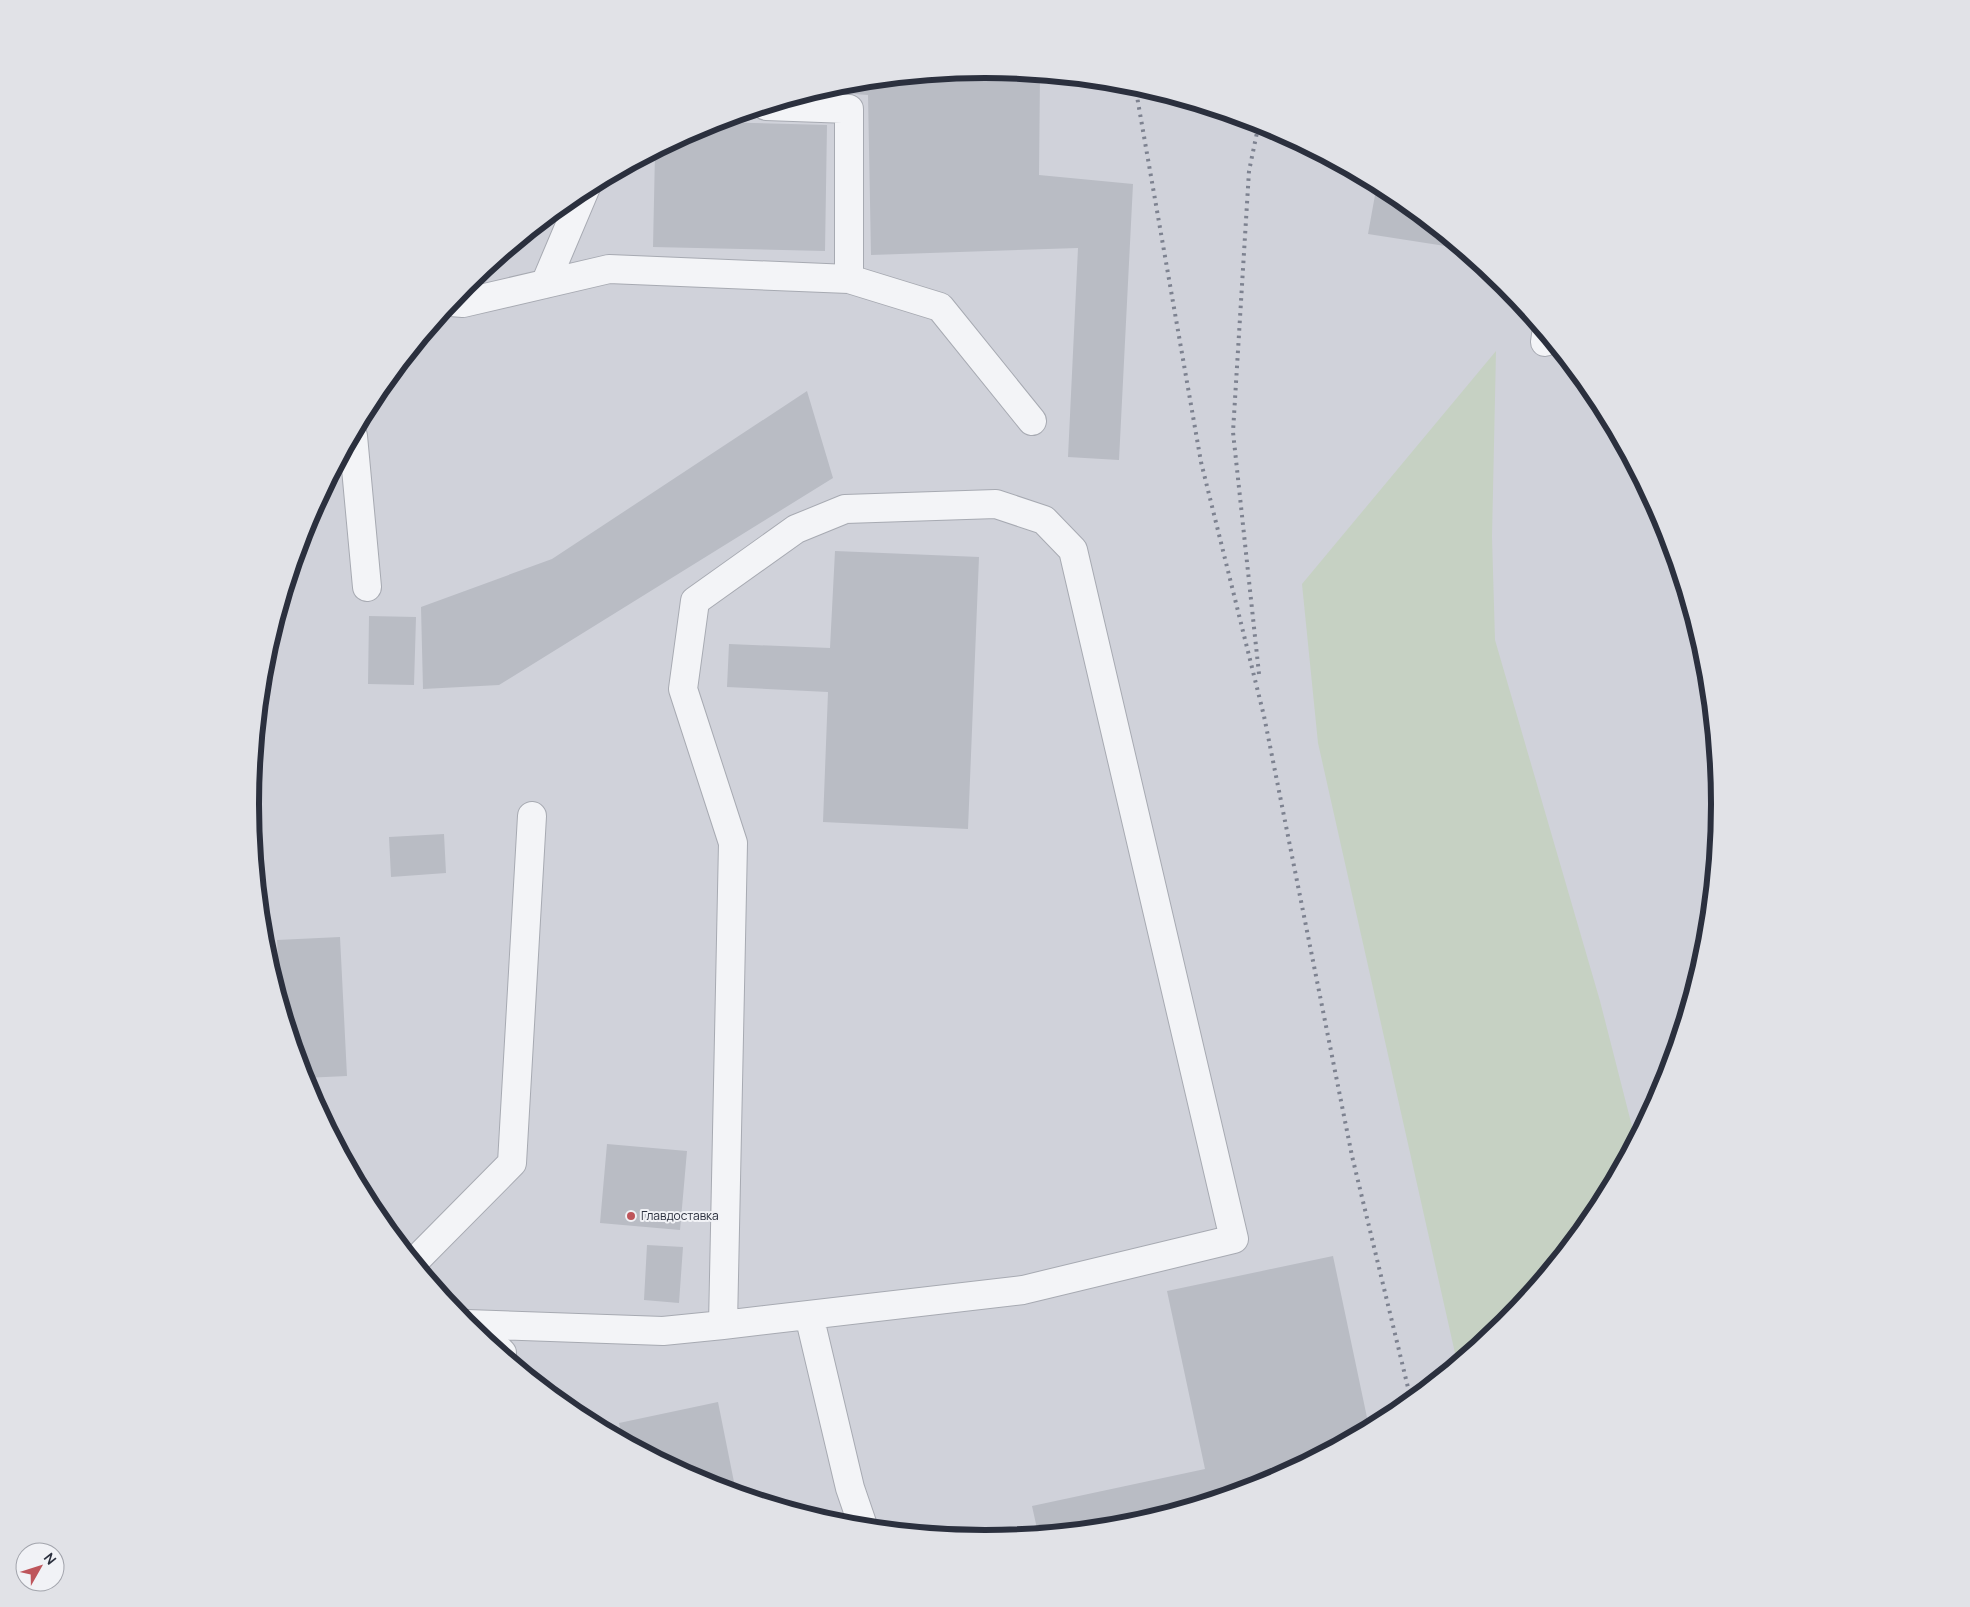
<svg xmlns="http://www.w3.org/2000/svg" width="1970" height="1607" font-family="Manrope,sans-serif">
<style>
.built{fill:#d0d2da}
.green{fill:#c6d1c3}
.building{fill:#b9bcc4}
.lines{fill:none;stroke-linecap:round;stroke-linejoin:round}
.minor-casing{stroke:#a7aab2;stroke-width:30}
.minor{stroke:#f3f4f7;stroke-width:28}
.rail{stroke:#7d8290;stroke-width:4;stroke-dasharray:2.5 5;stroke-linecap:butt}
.poi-dot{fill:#be555b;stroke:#f1f2f6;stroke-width:2}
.labels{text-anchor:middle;stroke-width:4;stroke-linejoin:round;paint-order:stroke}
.poi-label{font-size:12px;fill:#2b303e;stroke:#f1f2f6;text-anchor:start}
.rim{fill:none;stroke:#2b303e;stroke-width:6}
</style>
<rect width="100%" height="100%" fill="#e1e3e8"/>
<path class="built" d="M253 804a732 732 0 1 1 1464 0a732 732 0 1 1-1464 0Z"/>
<path class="green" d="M1496,351L1492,537L1495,640L1600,1001L1635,1138L1596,1212L1504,1323L1457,1362L1318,743L1302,584Z"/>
<path class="building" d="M985,69L1040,74L1039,175L1133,184L1119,460L1068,457L1078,248L871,255L868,95L814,91L842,83Z
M713,122L827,125L825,251L653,247L655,153L704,125Z
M1377,184L1393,193L1458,246V248L1368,234Z
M504,252L489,272L485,268Z
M807,391L833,478L499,685L423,689L421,607L552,559Z
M835,551L979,557L968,829L823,822L828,692L727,687L729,644L830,648Z
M369,616L416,617L414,685L368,684Z
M444,834L446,873L391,877L389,837Z
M340,937L347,1076L304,1078L280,1000L277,940Z
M607,1144L687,1151L680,1230L600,1223Z
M647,1245L683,1247L679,1303L644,1300Z
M1333,1256L1369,1427L1266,1482L1128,1524L1038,1533L1032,1506L1205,1469L1167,1291Z
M718,1402L736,1492L704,1482L622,1438L619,1423Z"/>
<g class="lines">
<defs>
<path id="minor" d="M849,279L940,307L1032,421
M545,284L586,187
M451,302L463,303L609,269L849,279V109L766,106
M1545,342L1546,335
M353,436L367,587
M415,1261L512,1163L532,816
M809,1315L850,1488L863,1526
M467,1324L663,1331L723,1325L1023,1290L1234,1239L1073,550L1044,520L996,504L845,509L796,529L695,601L683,689L733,843L723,1325
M475,1325L502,1353"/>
</defs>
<use href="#minor" class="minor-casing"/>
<use href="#minor" class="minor"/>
<path class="rail" d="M1135,85L1201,462L1264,716L1352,1156L1411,1400
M1259,674L1233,432L1249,171L1259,123"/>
</g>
<circle class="poi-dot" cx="631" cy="1216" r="5"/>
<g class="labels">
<g class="poi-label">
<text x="641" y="1220">Главдоставка</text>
</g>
</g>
<path d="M0 0H1970V1607H0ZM259 804a726 726 0 1 1 1452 0a726 726 0 1 1-1452 0Z" fill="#e1e2e7" fill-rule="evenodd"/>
<path class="rim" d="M259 804a726 726 0 1 1 1452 0a726 726 0 1 1-1452 0Z"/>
<g transform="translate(40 1567) rotate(51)"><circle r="24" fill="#f1f2f6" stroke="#a2a4ac"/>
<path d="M0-4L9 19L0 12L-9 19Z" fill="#be555b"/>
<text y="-8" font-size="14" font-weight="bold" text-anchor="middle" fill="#2b303e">N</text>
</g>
</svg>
